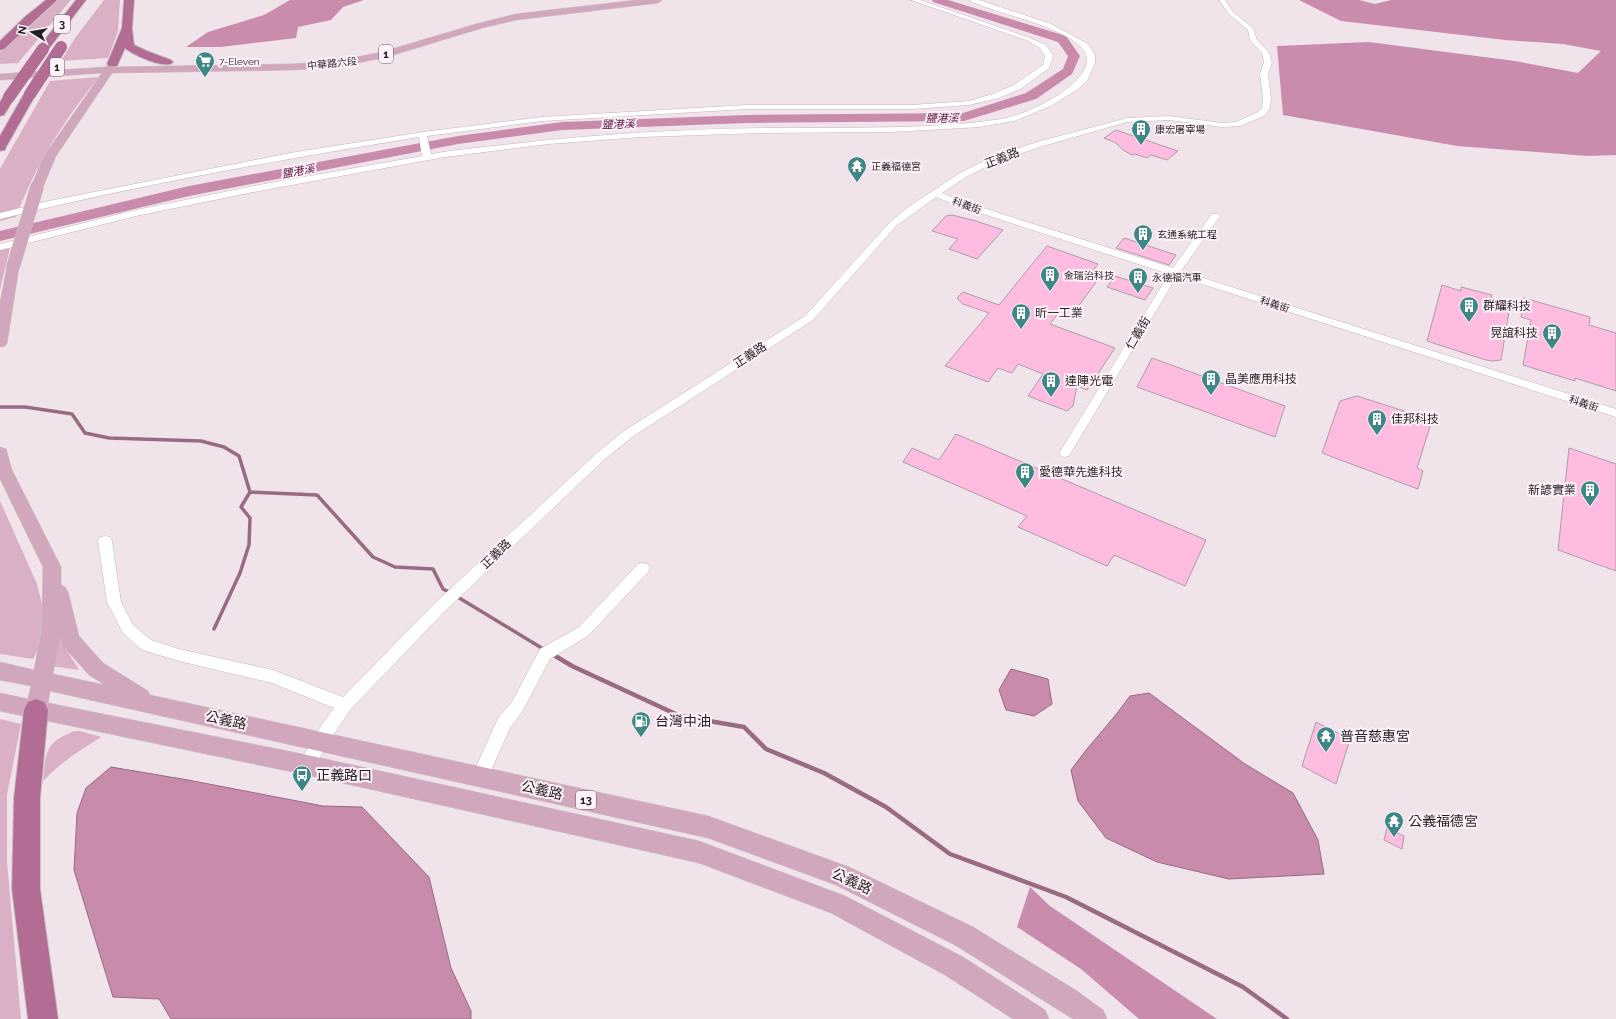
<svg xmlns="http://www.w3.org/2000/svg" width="1616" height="1019" font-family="Raleway,'Noto Sans TC',sans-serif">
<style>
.green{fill:#d9b0c5}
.forest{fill:#ca8cad}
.water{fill:#c98bac;stroke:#986b82}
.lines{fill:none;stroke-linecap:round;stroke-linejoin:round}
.stream-far1{stroke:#986b82;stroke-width:3.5}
.stream{stroke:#986b82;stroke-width:4.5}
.river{fill:#c98bac;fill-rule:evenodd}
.building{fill:#febde0;stroke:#ab9ea5}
.minor-casing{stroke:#c3b6bc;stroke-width:1}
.major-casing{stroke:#c6c5c5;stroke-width:1}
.highway-casing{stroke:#c6c5c5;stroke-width:2}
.minor{fill:#fff;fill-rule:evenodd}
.major{fill:#d1a7be;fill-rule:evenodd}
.highway{fill:#b36c93;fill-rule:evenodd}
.major-bridge-casing{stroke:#c6c5c5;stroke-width:14;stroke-linecap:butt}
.highway-bridge-casing{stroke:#c6c5c5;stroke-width:12;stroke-linecap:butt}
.major-bridge{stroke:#d1a7be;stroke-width:13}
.highway-bridge{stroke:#b36c93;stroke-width:12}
.labels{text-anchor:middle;stroke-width:4;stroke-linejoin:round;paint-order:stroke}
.far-poi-label{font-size:10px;fill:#241f21;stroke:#fef1f7;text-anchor:start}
.far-street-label{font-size:10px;fill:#241f21;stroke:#fef1f7}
.shield{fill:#fef1f7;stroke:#655e61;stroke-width:1}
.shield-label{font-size:11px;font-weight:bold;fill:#241f21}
.far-water-label{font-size:11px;font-style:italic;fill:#5a1140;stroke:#fef1f7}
.street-label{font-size:12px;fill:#241f21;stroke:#fef1f7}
.poi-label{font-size:12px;fill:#241f21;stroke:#fef1f7;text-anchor:start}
.near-street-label{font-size:14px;fill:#241f21;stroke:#fef1f7}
.near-poi-label{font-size:14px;fill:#241f21;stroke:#fef1f7;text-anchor:start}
</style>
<rect width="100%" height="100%" fill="#f1e3ea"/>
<path class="green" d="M58,0H71L18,63L0,64V52Z
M104,0H120L118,31L108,58L61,61L75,38Z
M99,77C64,120 35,166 16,217L0,221V169L50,81Z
M10,248L0,290V250Z
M0,501L37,584L44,612L40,647L33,659L0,654Z
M58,636L79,670L51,666Z
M0,719L21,724L7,795V862L21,1019H0Z
M75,731H80L101,737C80,750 60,763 43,781C45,753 46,741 75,731Z"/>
<path class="forest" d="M290,0H364L343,7L331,20L298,27L296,38L221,47H186L208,32L264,15Z
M1299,0H1359L1375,4L1391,0H1616V155L1588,156L1457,146L1283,115L1277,46L1369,42L1515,61L1578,73L1601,51L1563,44L1505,40L1341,21Z
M1030,887L1050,906L1217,1019H1139L1081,969L1017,927Z"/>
<path class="water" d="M1011,669L1048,679L1052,704L1034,716L1006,710L999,690Z
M1149,693L1245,764L1293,793L1318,840L1324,874L1229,879L1157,862L1106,838L1078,801L1071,770C1089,744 1112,722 1130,696Z
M111,767L188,780L323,806L362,807L429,877L451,968L471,1011V1019H171L159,999L113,997L74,870L77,813L86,788Z"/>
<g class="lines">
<path class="stream-far1" d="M0,407H25L72,414L85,433L109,438L201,441L224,447L239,456L250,492L317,495L373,557L395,567L433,569L443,589L451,593
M456,596L545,650
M214,629L240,573L249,545L250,518L241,507L250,492"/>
<path class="stream" d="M552,654L572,666L680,716L744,727L766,749L824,773L886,807L950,854L1066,897L1243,987L1287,1019"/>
<path class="river" d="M932,0H948L1066,36L1080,56L1072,74L1036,99L964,121L747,123L562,130L458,144L189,196L0,241V231L189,186L458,136L562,122L747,115L963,113L1026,93L1063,69L1068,56L1058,42L933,2Z"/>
</g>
<path class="building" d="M1116,130L1178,151L1167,160L1151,155L1147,158L1135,154L1132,155L1123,150L1116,143L1104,138Z
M952,215L976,221L1003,230L977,259L949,249L958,239L932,231L946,216Z
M1124,238L1176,255L1169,265L1116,248Z
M1047,246L1098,264L1087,278L1097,281L1074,312L1063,307L1050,324L1115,348L1087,390L1077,386L1073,406L1067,411L1028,396L1043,374L1018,364L1012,373L998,368L988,382L945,366L989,313L963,304L957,298L963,292L999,305Z
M1115,276L1153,288L1145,300L1107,287Z
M1442,285L1461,291V287L1492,295L1491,299L1510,305L1501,360L1493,361L1486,360L1427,341Z
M1524,298L1590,317L1589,325L1616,333V391L1575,378V381L1523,365L1531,320L1521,317Z
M1152,358L1285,406L1275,437L1137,387Z
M1357,396L1432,420L1417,468L1423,471L1418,489L1322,453L1340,401Z
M956,434L1206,540L1185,586L1114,555L1107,566L1018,527L1027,516L903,462L912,448L939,460Z
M1569,448L1616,464V571L1558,550Z
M1316,722L1350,739L1336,784L1302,766Z
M1387,828L1404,836L1402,849L1384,840Z"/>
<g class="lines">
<defs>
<path id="minor" d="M911,0H920L1030,38L1046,45L1053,56L1049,68L1020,89L999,98L969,105L912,109H747L542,121L427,136L431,154C458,149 485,147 512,144C598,134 685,129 771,128C824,128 876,128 928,126C954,124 980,123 1006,118C1029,113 1083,88 1087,62C1092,30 989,13 969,0H979L1051,24L1088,44L1095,55V63L1087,81L1078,89L1051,106L1014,121L980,127L892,132L761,133L642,137L548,144L445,157L259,191L136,216L0,250V244L136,210L259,185L422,156L419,137C279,160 138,185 0,219V213L49,201L290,153L423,132L542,117L747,105H912L969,101L993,94L1014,85L1043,65L1045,56L1040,48L1026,40Z
M1219,0H1225L1233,12L1253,28L1257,40L1269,53L1272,62L1268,74L1271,98L1270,108L1264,116L1240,126L1222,127L1169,120L1127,122L1043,146L998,161L966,177L942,193L964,202L1173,268L1212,214H1218L1220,216L1181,271L1616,409V417L1177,276L1069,456L1065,457L1061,456L1059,453L1061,450L1169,274L958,206L936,197L896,226L813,320L632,437L606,458L443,613L350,710L326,746L313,770L307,773L301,770L299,765L314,736L334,708L272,683L179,661L146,651L141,649L123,633L107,602L98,541L100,537L105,536L110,537L112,541L121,602L133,625L151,640L179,649L273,670L343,697L433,605L598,452L624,431L805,316L890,222L910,206L960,173L992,157L1037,142L1127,118L1169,116L1222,123L1236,122L1258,112L1262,108L1263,98L1260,74L1264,62L1262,53L1250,40L1248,30L1229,14Z
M643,563L648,564L650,568L648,572L589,635L550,659L522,712L510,728L486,782L480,784L474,782L472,776L498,718L512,702L540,649L579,627L638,564Z"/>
<path id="major" d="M637,0H662L658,3L516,20L482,28L387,57L337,67L292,70L112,73L56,156L43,187L41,189H33L31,187L44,156L102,73L0,80V74L106,67L110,62L113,61L118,64L116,67L292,64L337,61L382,52L476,24L516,14Z
M13,263L18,264L19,267L7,343L5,346L0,347V303L7,267L8,264Z
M0,447L6,449L12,470L61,567V585L65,587L68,592L79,636L103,663L148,691L150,695L708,816L849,867L973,927L1077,991L1103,1010L1107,1019H1073L955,945L836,885L708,838L50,691L48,703L307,755L699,841L845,896L963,957L1045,1010L1049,1019H1013L945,975L831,913L699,863L307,775L0,711V693L28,699L31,686L0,680V662L34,670L42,630L43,567L0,479ZM60,638L63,646L89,675L105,685L53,674Z"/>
<path id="highway" d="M46,0H57L4,49L0,50V41L26,16Z
M76,0H86L47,51H39L38,49L39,47Z
M124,0H134L132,28L134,45L147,51L171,60L173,62L171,64C160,67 133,55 125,48L117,66H109L107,64L122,28Z
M30,90L34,91L36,94L6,147L5,150L0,151V136L24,94L26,91Z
M9,93L13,94L15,97L4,115L0,116V102L5,94Z
M36,699L44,702L48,710L40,798V889L58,1019H28L12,889L14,798L24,710L28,702Z"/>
</defs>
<use href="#minor" class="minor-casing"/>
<use href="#major" class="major-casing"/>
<use href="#highway" class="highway-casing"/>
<use href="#minor" class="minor"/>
<use href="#major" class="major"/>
<use href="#highway" class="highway"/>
<defs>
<path id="major-bridge" d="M13,267L37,187"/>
<path id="highway-bridge" d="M30,94L61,47
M9,97L43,49"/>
</defs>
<use href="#major-bridge" class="major-bridge-casing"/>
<use href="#highway-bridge" class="highway-bridge-casing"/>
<use href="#major-bridge" class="major-bridge"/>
<use href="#highway-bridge" class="highway-bridge"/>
</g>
<defs>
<symbol id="supermarket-pin" viewBox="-11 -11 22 30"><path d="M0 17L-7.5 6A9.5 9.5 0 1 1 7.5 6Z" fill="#3e8787" stroke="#fef1f7"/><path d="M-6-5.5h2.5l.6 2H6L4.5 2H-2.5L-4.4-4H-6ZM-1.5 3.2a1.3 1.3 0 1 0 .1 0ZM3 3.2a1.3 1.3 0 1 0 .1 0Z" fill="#fff"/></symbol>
<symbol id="building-pin" viewBox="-11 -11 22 30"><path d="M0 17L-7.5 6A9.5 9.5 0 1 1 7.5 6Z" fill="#3e8787" stroke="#fef1f7"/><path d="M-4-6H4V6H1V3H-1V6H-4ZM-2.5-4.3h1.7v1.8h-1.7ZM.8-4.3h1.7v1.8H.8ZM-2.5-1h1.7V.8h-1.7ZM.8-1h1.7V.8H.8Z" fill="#fff"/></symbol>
<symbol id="temple-pin" viewBox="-11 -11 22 30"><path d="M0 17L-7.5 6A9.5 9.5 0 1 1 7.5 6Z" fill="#3e8787" stroke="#fef1f7"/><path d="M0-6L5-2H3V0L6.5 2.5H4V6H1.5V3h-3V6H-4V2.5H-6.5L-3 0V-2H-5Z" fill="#fff"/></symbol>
<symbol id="fuel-pin" viewBox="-11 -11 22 30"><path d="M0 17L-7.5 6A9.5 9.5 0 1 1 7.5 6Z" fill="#3e8787" stroke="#fef1f7"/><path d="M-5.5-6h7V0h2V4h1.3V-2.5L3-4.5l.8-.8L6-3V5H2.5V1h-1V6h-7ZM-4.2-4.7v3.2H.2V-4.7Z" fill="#fff"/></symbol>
<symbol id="bus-pin" viewBox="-11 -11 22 30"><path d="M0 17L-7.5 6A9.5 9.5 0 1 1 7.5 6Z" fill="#3e8787" stroke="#fef1f7"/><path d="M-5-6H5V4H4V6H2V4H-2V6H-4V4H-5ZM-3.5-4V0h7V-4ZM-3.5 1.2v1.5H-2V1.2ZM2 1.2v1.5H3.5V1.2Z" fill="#fff"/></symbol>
</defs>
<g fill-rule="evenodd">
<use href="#supermarket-pin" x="194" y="50" width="22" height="30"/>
<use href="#building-pin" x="1130" y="118" width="22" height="30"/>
<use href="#temple-pin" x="846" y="155" width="22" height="30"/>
<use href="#building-pin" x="1132" y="223" width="22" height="30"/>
<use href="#building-pin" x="1039" y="264" width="22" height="30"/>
<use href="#building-pin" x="1127" y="266" width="22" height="30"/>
<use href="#building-pin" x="1458" y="295" width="22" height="30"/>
<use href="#building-pin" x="1010" y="302" width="22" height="30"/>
<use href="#building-pin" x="1541" y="322" width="22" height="30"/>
<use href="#building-pin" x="1200" y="368" width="22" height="30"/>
<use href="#building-pin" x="1040" y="370" width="22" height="30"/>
<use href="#building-pin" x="1366" y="408" width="22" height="30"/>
<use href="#building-pin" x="1014" y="461" width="22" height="30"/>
<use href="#building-pin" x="1579" y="479" width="22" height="30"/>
<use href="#fuel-pin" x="630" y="710" width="22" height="30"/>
<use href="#temple-pin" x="1315" y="725" width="22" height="30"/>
<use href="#bus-pin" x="291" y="764" width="22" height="30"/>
<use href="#temple-pin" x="1383" y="810" width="22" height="30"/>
</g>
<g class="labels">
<g class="far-poi-label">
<text x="219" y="65">7-Eleven</text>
<text x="1155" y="133">康宏屠宰場</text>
<text x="871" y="170">正義福德宮</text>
<text x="1157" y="238">玄通系統工程</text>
<text x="1064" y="279">金瑞治科技</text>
<text x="1152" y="281">永德福汽車</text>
</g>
<g class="far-street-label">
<text transform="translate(332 63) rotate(-6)" y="4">中華路六段</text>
<text transform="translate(967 205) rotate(20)" y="4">科義街</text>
<text transform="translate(1275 304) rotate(18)" y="4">科義街</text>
<text transform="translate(1584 403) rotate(18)" y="4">科義街</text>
</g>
<g class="shield">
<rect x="54" y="15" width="16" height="18" rx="3"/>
<rect x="379" y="45" width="14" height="18" rx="3"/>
<rect x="50" y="58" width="14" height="18" rx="3"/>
<rect x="576" y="791" width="20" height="18" rx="3"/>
</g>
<g class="shield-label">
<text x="62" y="28">3</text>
<text x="386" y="58">1</text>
<text x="57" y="71">1</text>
<text x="586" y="804">13</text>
</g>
<g class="far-water-label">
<text x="942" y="122">鹽港溪</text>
<text transform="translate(618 124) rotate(-2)" y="4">鹽港溪</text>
<text transform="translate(298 171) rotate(-11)" y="4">鹽港溪</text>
</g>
<g class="street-label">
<text transform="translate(1002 158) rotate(-21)" y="4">正義路</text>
<text transform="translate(1138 333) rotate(-59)" y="4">仁義街</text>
<text transform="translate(750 355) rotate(-33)" y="4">正義路</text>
<text transform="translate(496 554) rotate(-44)" y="4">正義路</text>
</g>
<g class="poi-label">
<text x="1483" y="310">群耀科技</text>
<text x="1035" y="317">昕一工業</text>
<text x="1538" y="337" text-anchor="end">晃誼科技</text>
<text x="1225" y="383">晶美應用科技</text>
<text x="1065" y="385">達陣光電</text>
<text x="1391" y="423">佳邦科技</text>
<text x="1039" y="476">愛德華先進科技</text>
<text x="1576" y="494" text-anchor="end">新諺實業</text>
</g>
<g class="near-street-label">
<text transform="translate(226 720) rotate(12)" y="5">公義路</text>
<text transform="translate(542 790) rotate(13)" y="5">公義路</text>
<text transform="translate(852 881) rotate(25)" y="5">公義路</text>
</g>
<g class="near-poi-label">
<text x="655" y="726">台灣中油</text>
<text x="1340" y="741">普音慈惠宮</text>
<text x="316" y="780">正義路口</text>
<text x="1408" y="826">公義福德宮</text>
</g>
</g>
<g transform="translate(32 32) rotate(281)" stroke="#fef1f7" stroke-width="3" paint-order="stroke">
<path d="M0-3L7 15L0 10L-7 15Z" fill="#241f21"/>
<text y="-6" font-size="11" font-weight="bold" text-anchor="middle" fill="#241f21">N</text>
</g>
</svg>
